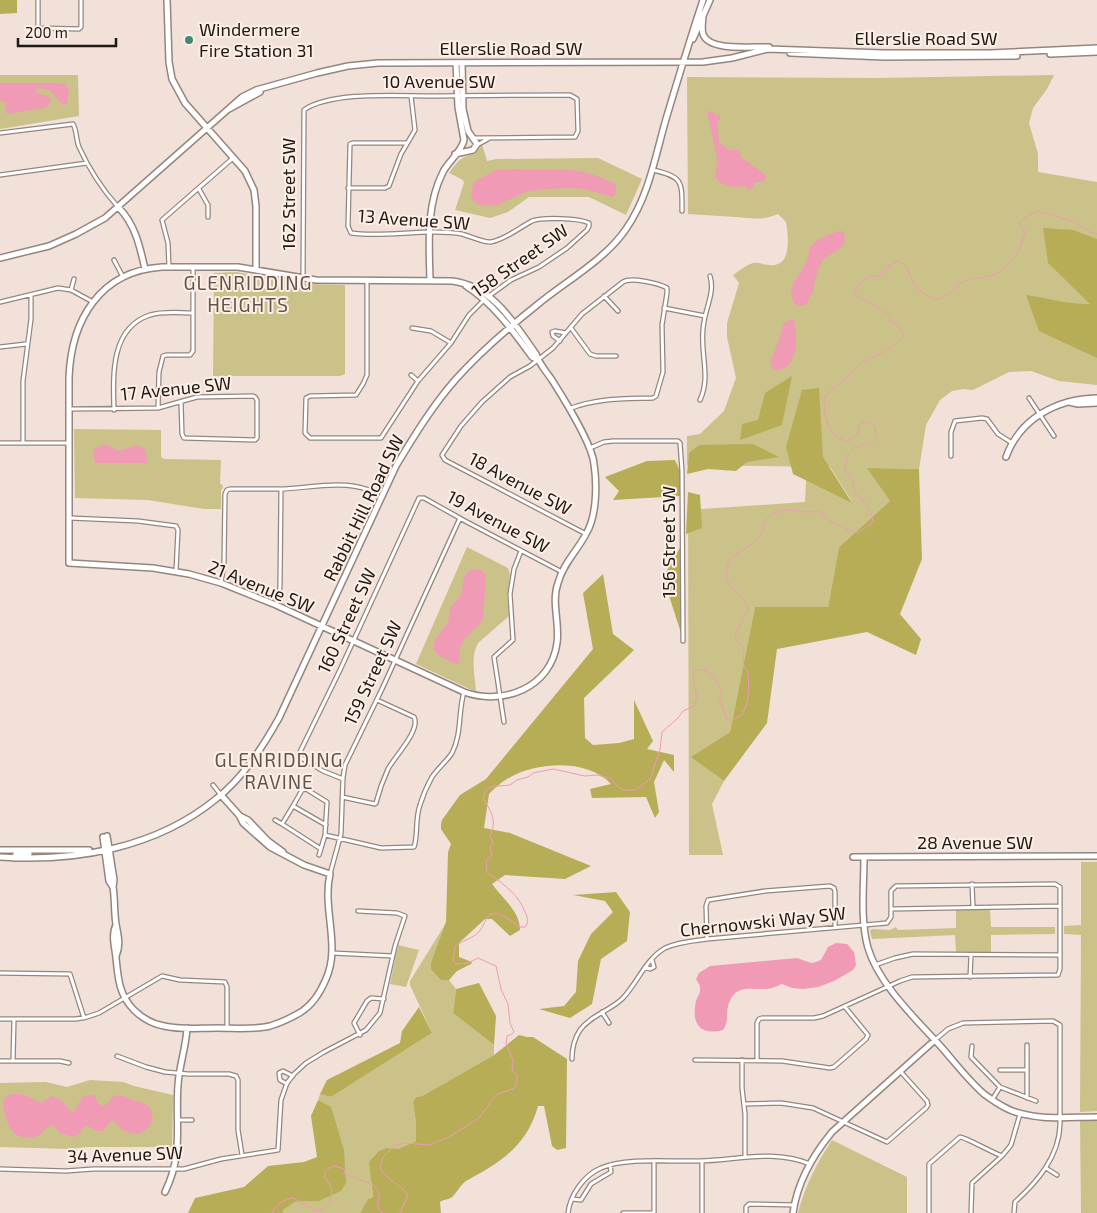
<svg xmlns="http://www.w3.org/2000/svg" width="1097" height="1213" font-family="'Exo 2',sans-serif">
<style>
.green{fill:#cac288}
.forest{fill:#b8ad57}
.water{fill:#f09ab6}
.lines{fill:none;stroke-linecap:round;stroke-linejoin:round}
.stream{stroke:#f09ab6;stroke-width:1}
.street-casing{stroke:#94867f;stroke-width:5.5}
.secondary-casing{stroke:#94867f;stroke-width:8}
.street{stroke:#fff;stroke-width:3}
.secondary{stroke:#fff;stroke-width:5}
.poi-dot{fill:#438779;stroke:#feefe6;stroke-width:2}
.labels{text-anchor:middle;stroke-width:4;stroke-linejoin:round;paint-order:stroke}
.poi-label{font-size:18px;fill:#1f1916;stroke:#feefe6;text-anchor:start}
.street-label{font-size:18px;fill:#1f1916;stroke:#feefe6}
.neighbourhood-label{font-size:19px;letter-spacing:1px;fill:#61544d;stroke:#feefe6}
</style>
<rect width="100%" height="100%" fill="#f1e1d9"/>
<path class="green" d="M0,75H78L79,116L0,129Z
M1054,75L1047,89L1033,108L1029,123L1038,154V172L1097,182V385L1059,381L1031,371L1009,372L973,390L964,389L952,391L940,400L926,425L919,469L868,468L890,501L839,547L828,607H755L730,732L692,757L724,781L712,804L723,855H689L688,510L805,502L806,480L852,502L830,467L687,465V436L700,434L724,411L736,378L727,337V323L739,283L733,275C739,271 746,265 753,263C760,262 763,265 769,265C793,268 788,236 786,222L778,214C761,221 752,218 736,217C720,216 704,215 688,214L687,77L879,78Z
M482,144L487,161L497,159L598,158L642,179L626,215L589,197H529L508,212L490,218L455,210L464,183L463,180L449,173C458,161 460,157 475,154Z
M236,272L309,284L345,285V374L340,376H213L214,273Z
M74,429L161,430V457L164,459L221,460L220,483L223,486L221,491V509H204L148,500L75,498Z
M467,547L508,568L510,575L507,597L509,616L478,643C470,657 475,676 476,692L416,664Z
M1081,862H1097V1111L1080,1112L1081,935L1064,934V926L1081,925Z
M956,909L990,910L991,927H1055V934L991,935V953H956L955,935L872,939L870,931L872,929L890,930L896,927L898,930L956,928Z
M446,923L431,962L441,980H449L456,989L453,1013L494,1045V1055L422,1096L416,1097L413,1102L416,1123V1141L399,1150L387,1148L371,1182L373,1197L368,1199L360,1213H283V1210L295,1202L319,1201L331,1108L318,1100L320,1094L331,1097L432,1033L410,985V981Z
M398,945L419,950L406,987L390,984Z
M90,1080L123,1082L134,1086L173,1095L172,1147H87L70,1149L0,1147V1083L46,1082L67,1087Z
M1080,1121H1097V1213H1081Z
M832,1140L907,1177V1213H798C805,1186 817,1163 832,1140Z"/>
<path class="forest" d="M0,0H17V13L0,14Z
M1043,228L1073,230L1097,239V358L1039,331L1026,295C1047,298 1070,305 1090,304L1048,263Z
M792,376L782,425L740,440L742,424L758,420L765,393Z
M819,388L823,457L852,503L793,474L786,447L802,390Z
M753,444L779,457L747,462L736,471L708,469L687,474L689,453L699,445Z
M675,460L680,471V496L613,500L619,491L605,477L647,461Z
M867,468L919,469L922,559L900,614L921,639L916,655L867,632L777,649L767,723L724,781L691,757L730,732L755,607H828L839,547L890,501Z
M688,492L700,495L702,528L686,534Z
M681,546V633L663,577Z
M603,574L613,634L634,650L584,698L585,738L593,745L619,743L634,739V700L653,741L647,749L674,755V772L664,760L654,782L659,812L655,818L646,797L592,798L590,789L611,784C587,758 535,762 507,779C500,783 494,789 489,794L484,828L510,833L591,866L565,879L505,875L492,884C502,898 520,911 520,930L510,936L492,919H485L459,943V957L472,962L471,964L457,971L449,980H441L431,969V962L446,922L448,852L451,844L441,829V824L442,820L460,795L486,779L593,649L583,593Z
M616,892L630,912L627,941L601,959L592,1004L570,1018L539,1009L564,1006L576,992L578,961L591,934L613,912L605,901L573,895Z
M479,983L496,1016L494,1045L453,1013L456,989Z
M419,1007L432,1033L331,1097L320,1094L327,1080L400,1043L402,1031Z
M519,1035L527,1037H533L567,1059L566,1148L557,1150L552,1146L544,1106H538C527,1146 501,1162 466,1181C460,1185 457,1193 451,1198C447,1200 444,1199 440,1202L441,1213H360L368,1199L373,1197L369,1162L379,1151L387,1148L399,1149L416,1141V1123L413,1102L416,1097L422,1096L494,1055Z
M318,1100L331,1107L344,1150L346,1183L341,1191L319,1201L295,1202L283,1210V1213H188L195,1198L244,1187L268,1166L304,1162L317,1157L311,1116Z"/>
<path class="water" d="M0,83H54L65,84L69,89L67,104L63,105L49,90L38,88L36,89V92L49,97L52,100L47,107L7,114L5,103L0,100Z
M707,111L713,112L716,115H720V120L717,121L719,142L729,150H739L741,157L767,176L763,181L754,183V188L749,190L745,186C728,189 708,183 718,163Z
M512,169C551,171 580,163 616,185V193L613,197C603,195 594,191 584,189C575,187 535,189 526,192C511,197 493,213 476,203C468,199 472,189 474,182L496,170Z
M840,231H843C852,250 828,251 821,263C814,276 816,296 804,306H797C781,290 802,274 807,260C809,255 808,250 812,245C819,237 831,234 840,231Z
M790,320H794C798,337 799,373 773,370L770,362C777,349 779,335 785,322Z
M101,445H108L119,451L137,445L146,450L147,463H95L93,450Z
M474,569L481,570L485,574L486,578L483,619C473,635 455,639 460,662L456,664C449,660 436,657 434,649C432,637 444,631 448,622C450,617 449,611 451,607C453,603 457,601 459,598C466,588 459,573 474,569Z
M836,943L847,944L854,952L856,965L853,970L834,981L818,987L803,989L792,988L782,984C777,986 771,989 766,989C750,990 736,984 729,1003C725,1014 730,1019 723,1030C700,1036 691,1024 696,1001C697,998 700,994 700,990C701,986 698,983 696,979L699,973L710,966L797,958L811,963L816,962L821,960L828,947Z
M11,1094H22L41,1103L52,1096L61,1100L72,1112L75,1111C80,1102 81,1093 94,1095L98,1103L102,1106L109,1102L113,1096C121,1094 125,1097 132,1100C138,1101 143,1102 147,1105C161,1117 146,1140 127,1132C121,1130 117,1124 112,1120L103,1131H97L86,1125L79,1134L74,1137L60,1133L52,1124C45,1128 43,1135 34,1137C20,1140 11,1133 7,1121C5,1113 1,1107 5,1098Z"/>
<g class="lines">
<path class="stream" d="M272,1213C275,1205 285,1199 293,1198L316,1211C328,1210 334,1199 331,1187C330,1184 326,1180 325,1177C324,1170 330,1167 335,1166L344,1169L345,1174C354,1178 374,1182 378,1191C381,1196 377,1202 378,1208L383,1213
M400,1213L407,1198V1194C400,1183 385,1180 380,1168L383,1157L395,1145L407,1143L429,1145L449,1137L479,1118L496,1095L514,1088L517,1083V1075L512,1071L513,1060L506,1044L507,1036L512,1034L514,1032L510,1023L508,1004L501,989L496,966L478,958L468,963L456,964L453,961L455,947C462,940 472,939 479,932C484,926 485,919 490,914C501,912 511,920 519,927H525C529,922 528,918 525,912C521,901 513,892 503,884C498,879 491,877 487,872L486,861L492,855L490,847L493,843L490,836C497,821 492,812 483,799C485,783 498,787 510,785L517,780L528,777L533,773L553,769L585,776L597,775L611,779L617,786L624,790H636L650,779L660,750L662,732L678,718L683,711L694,706L697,698L693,675L695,670C710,667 718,681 722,694L719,698L727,720C751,721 749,689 748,673C747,667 747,671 744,666C742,660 745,653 743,647L736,641L735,636L748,609C747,605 745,602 743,599C738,591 728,588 727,578C723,553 747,553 758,538C768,525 760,517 781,511C790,508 800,512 808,512C812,512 815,511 820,511C826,522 845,529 857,533L871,524L873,519L869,508L855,492L853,483L845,469L848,454L854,448L872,442L876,437L875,426L871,423H861L859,425C860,435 855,436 847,441C826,436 824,415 824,397L846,379L861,363L891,348L904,337L900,327L891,322L889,314L855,295L854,292L863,281L869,276H879L889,266L896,261C912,264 908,280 918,288C922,293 929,296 935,300C948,298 952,288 963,282C971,278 981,278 990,276C1009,270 1021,251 1025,232L1019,223L1029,215L1038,211L1072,221L1090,232L1097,234"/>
<defs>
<path id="street" d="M38,0V28L79,29L81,27V0
M0,133L73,124C77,131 76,140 79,147C89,169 102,189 118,207
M407,143H353L350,144L348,226L351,233C387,238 425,228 462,234C469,236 485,243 491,242C506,239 519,228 532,221C542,217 579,218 589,223V226L587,230L567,248L539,267L511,280L489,296
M477,145L488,139
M653,170C683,177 682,181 682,211
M0,175L87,163
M348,188H385L389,186L401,154L415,130L411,96
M199,189L208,205V217
M114,260L123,277
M169,267L168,243L162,220L233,158
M303,279L304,110C331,91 399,96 432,96C478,95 524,95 570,95L577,99L578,131L575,137L474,138
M367,280V375L363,384L356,395L310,396L306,398L305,433L310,438H381L418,381L451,343L469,315L484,300
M71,290L74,279
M604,296L618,311
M0,302L58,288L71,290L93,302
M664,308L705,316
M412,328L431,331L451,343
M571,328L590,354L596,356H616
M560,341L553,336L552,332L555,331L566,333
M0,347L26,344
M411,375L418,381
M1029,398L1054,436
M700,400C712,375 698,349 704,322C706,307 715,292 710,276
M158,408L159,372L163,356L166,355H190L193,351V267
M70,409L158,408L197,397L253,396L255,397L257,400V438L255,440L184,438L182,434L181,402
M569,409C597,398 624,399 653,398L656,396L663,372L662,325L667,293V288C658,283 631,277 623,282L582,314L553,348L530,366L510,377L482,402L461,426L442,455L445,460L586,534
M114,410C113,376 110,328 150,315C164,311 179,313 193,313
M0,443H69
M23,443V381L31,319V295
M590,448L604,442L613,441H678L680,443L682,471L683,641
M951,456V432L955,421L982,418L987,419L998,434L1012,443
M70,518L138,521L176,526L178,530L176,571
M221,583L224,563L225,494L227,490L230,489C247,489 264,489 281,489C309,488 342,480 369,490
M276,605L279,598L280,585L281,489
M504,722L494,657L513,640L510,594L514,569L521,551
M343,779L323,771L298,756L340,670L419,498H424L465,521L562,572
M213,785L221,795
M342,797L375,804L376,803C379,791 383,780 388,769C395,756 421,730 414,717L377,700
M293,806L302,790L306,789L327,802L325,835L381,848L414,847C418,837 415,818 420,805C423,795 427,786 432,777C438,768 447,761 452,753C462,734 458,712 464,692
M275,820L282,824
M321,849L282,824L293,806L326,825
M319,855L325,835
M330,874L341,834L343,778L345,765L382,689L460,518
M972,884L973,907
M891,909L1060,906
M707,939L706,906L708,900L765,891L830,886L834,888L835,892V927
M332,953L393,956
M875,965L895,958L913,954L1060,955
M645,967L650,969L654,967L652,960
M0,973L70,974L84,1018
M970,977L971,955
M602,1012L609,1023
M0,1019H76L87,1017L99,1013L162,976L180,980L225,982L227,987V1028
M360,1035L354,1023L367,1001L371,998L384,999
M935,1040L948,1029L963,1023L1053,1021L1060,1025V1125C1059,1157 1037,1182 1015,1202L1014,1213
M972,1046L971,1057L1000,1087
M117,1056L146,1067L165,1072L188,1074H229L236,1076L238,1080V1130L242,1155
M572,1059C572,1049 574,1039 580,1030C591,1015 610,1011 623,998C638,982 645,960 665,948C678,942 693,941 707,939L887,923L891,917V891L896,886L1055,884L1060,887V969L1058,975L912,977L900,981L823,1016L814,1018H762L759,1019L757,1023V1060
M695,1060L782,1061L830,1068L834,1067L866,1039L868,1035L845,1007
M742,1060V1088L745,1114V1157
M0,1061H60L69,1063
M13,1061L14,1019
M1000,1070H1027
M287,1084L280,1080L279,1073L283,1071L293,1076
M1027,1098V1045
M992,1100L1000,1087L1036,1101
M744,1104L781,1103L813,1108L887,1142L926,1108L928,1105L927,1101L900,1071
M178,1120H192
M702,1161V1213
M1046,1168L1057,1175
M0,1169L66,1171L93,1169H184L221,1159L278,1150L281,1100L287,1083L294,1074L306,1063L324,1052L366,1030L380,1013L395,946L405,916L397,913L358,911
M572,1199L581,1200L591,1184L611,1172L610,1165
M568,1213C570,1195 584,1175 601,1168C626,1157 671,1162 700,1161C736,1160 775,1149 810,1164
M623,1213H654V1162
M746,1213V1207L749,1204L794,1205
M929,1213V1164L960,1137C965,1137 993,1153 1002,1156
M971,1213L972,1183L1002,1156L1011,1145L1020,1114"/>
<path id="secondary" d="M167,0L169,62L172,79L185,103L245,171L254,190L256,206V269
M703,14C703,21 701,28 703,34C709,52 753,46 769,47
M693,39L710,0
M790,53L884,57L1017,56
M1050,54L1097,52
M229,109L260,92
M455,154L473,150L477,144L468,131L463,109L462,63
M119,208C135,224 140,247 145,269
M0,258L49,246L76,234L105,218L242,97L256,90L317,73L348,66L378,63L703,62L732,58L768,49L883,53H991L1097,48
M162,267H238L316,280L452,281C493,286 514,323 536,354C539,364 546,371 552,380C564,399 592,443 594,464C597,484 597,516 586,534C577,551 563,564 558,583C551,602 560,623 557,643C551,688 503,706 464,692L276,605L221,583L189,574L153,568L69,563V378C71,320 100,271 162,267Z
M430,280C429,244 426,205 443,172C448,162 462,151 464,140L458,107L456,63
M466,286C494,304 513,331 532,357L538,360
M1069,402L1078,404L1097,403
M1006,457C1020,418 1057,399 1097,398
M240,816L248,820L268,841L283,852
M103,837L109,881L113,887L114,880L107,836
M0,850H89
M0,857C76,862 156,848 216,799C243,778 262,748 279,718L396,466C414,436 433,405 456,379C481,351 508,328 537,305C566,281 605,260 626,229C649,196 655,157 666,119C678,79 690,39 703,0
M853,857L1097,856
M864,857C864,887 860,920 868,948C879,985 918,1021 943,1049C956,1064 969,1081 984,1094C992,1100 1001,1106 1010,1110C1037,1121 1068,1117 1097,1117
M14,858L16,854H29
M113,887C115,899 114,912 116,924C118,935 121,945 116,956
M116,925C111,935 115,947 116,958C118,978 119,995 134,1010C142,1018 153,1024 164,1026C181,1030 199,1028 217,1028C234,1028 253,1030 270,1026C280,1023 291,1018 301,1012C312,1005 321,991 326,979C341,946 322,909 330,874L304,865L270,847L243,823L239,815L221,795
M165,1192C184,1153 175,1125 178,1085C179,1066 186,1048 187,1028
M793,1213C797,1184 813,1155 832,1132L935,1040"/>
</defs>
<use href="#street" class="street-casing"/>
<use href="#secondary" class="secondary-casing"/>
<use href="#street" class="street"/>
<use href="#secondary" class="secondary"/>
</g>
<circle class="poi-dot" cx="189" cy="40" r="5"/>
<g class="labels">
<g class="poi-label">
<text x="199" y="36">Windermere<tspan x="199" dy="21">Fire Station 31</tspan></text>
</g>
<g class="street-label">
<text x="926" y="45">Ellerslie Road SW</text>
<text x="511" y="55">Ellerslie Road SW</text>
<text x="439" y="88">10 Avenue SW</text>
<text transform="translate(289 194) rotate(-90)" y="6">162 Street SW</text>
<text transform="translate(414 220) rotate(4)" y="6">13 Avenue SW</text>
<text transform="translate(520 261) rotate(-35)" y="6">158 Street SW</text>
<text transform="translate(176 389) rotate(-6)" y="6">17 Avenue SW</text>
<text transform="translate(520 484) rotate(28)" y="6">18 Avenue SW</text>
<text transform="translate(364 508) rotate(-64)" y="6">Rabbit Hill Road SW</text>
<text transform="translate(498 522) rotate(28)" y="6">19 Avenue SW</text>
<text transform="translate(669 542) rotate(-90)" y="6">156 Street SW</text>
<text transform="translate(261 587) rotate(22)" y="6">21 Avenue SW</text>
<text transform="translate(347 621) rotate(-65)" y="6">160 Street SW</text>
<text transform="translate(373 673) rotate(-65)" y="6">159 Street SW</text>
<text x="975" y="849">28 Avenue SW</text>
<text transform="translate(763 922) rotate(-6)" y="6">Chernowski Way SW</text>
<text transform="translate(125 1155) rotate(-2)" y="6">34 Avenue SW</text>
</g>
<g class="neighbourhood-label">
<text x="248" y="290">GLENRIDDING<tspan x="248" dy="22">HEIGHTS</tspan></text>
<text x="279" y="767">GLENRIDDING<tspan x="279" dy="22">RAVINE</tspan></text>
</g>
</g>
<path d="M18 38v8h98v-8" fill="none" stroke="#1f1916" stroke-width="2.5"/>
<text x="25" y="38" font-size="15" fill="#1f1916" stroke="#feefe6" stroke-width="4" paint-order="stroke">200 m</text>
</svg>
